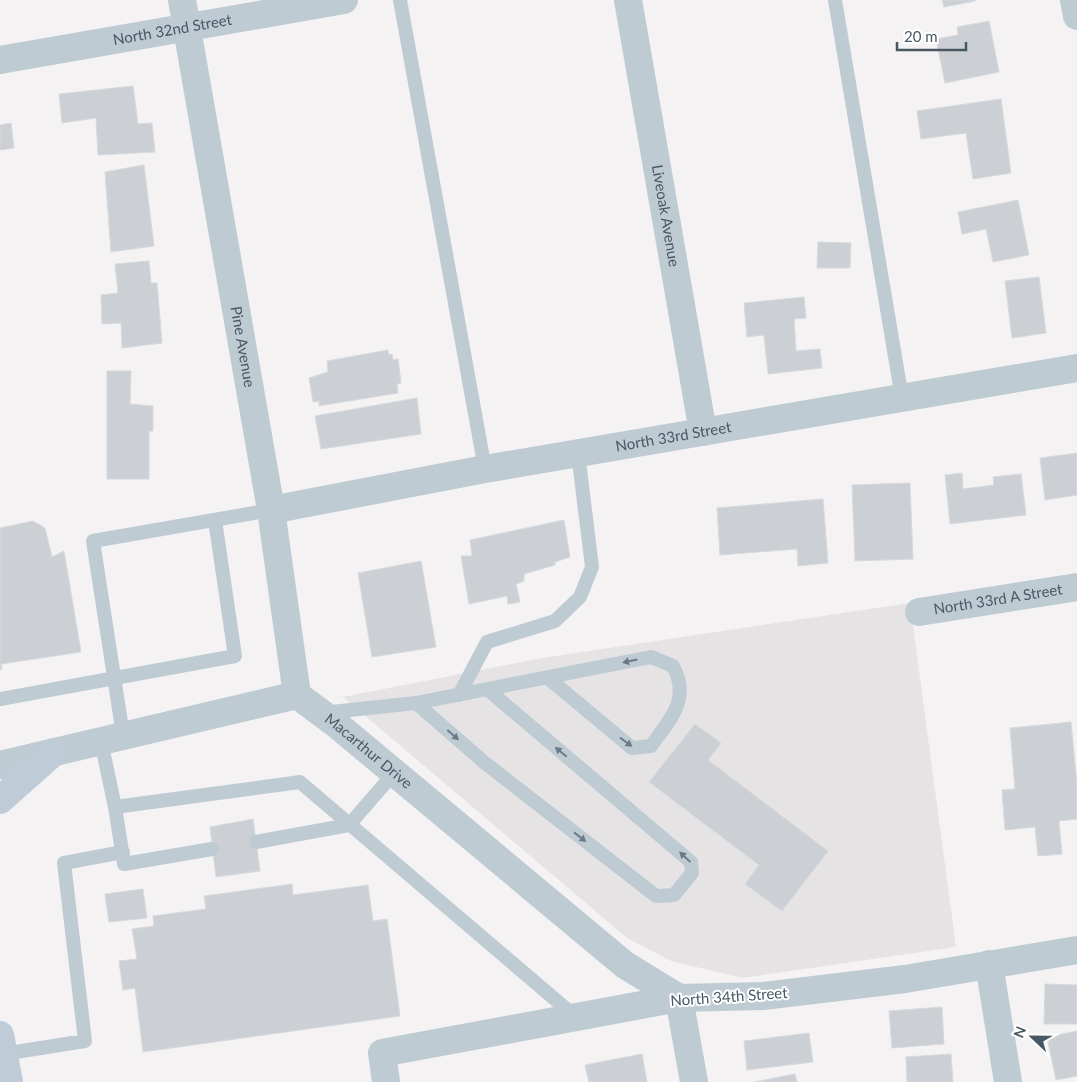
<svg xmlns="http://www.w3.org/2000/svg" width="1077" height="1082" font-family="Lato,sans-serif">
<style>
.education{fill:#e6e3e5}
.building{fill:#ccd0d5;stroke:#d6d9de}
.lines{fill:none;stroke-linecap:round;stroke-linejoin:round}
.service{stroke:#bfcbd3;stroke-width:14}
.minor{stroke:#bfcbd3;stroke-width:28}
.tertiary{stroke:#bfcbd3;stroke-width:28}
.secondary{stroke:#bfccd8;stroke-width:28}
.oneway{fill:#6c7a85}
.labels{text-anchor:middle;stroke-width:4;stroke-linejoin:round;paint-order:stroke}
.street-label{font-size:15px;fill:#485863;stroke:#fff}
</style>
<rect width="100%" height="100%" fill="#f5f2f3"/>
<path class="education" d="M910,603L956,947L742,978L671,961L627,938L343,697L542,658Z"/>
<path class="building" d="M942,0H975V1L944,7Z
M989,21L999,72L945,83L936,39L958,35L957,27Z
M133,86L138,124L152,123L155,152L98,155L96,118L62,123L59,94Z
M1001,99L1011,173L973,179L966,133L921,139L917,111Z
M11,123L14,148L0,150V125Z
M144,165L154,246L111,252L105,172Z
M1018,200L1029,255L993,262L986,229L962,234L958,212Z
M818,242L851,243L850,268H817Z
M149,261L151,283H157L162,343L122,348L121,323L102,324L101,295L118,293L115,264Z
M1039,277L1046,333L1012,338L1005,281Z
M804,297L806,318L794,319L796,351L820,349L822,368L768,374L764,335L747,337L744,303Z
M388,350L389,355L392,354L393,360L398,359L401,383L397,384L398,393L319,406V401L313,402L309,378L328,372L327,361Z
M107,371H131L130,404L153,406V431H149V479H107Z
M417,398L421,434L321,449L315,416Z
M1077,453V495L1045,500L1040,458Z
M962,473L963,489L994,485L993,477L1021,474L1026,515L950,524L945,475Z
M910,483L913,559L855,561L852,485Z
M823,499L828,563L798,566L797,549L720,555L717,508Z
M564,520L570,557L555,562V565L524,574V581L516,584L520,602L508,604L507,596L469,604L461,556H472L470,540Z
M33,521L45,528L52,557L64,551L81,652L1,664L2,669L0,670V528Z
M421,561L436,647L372,657L358,573Z
M1071,722L1077,785V819L1059,821L1062,854L1038,856L1035,827L1005,830L1002,790L1015,789L1010,728Z
M695,724L721,743L708,760L828,851L782,911L745,884L759,865L649,782Z
M253,819L260,871L216,877L210,827Z
M292,884L293,895L368,885L373,921L387,919L400,1016L143,1052L135,988L123,990L119,961L137,959L132,929L154,926L153,916L206,909L204,896Z
M143,889L147,918L109,922L105,894Z
M1045,984L1077,985V1024H1044Z
M942,1007L944,1044L892,1048L889,1011Z
M1077,1031V1076L1056,1080L1047,1037Z
M809,1033L813,1062L747,1070L744,1041Z
M642,1054L647,1082H589L585,1065Z
M951,1054L953,1082H907L906,1057Z
M795,1074L797,1082H754Z"/>
<g class="lines">
<path class="service" d="M400,0L485,469
M835,0L902,398
M459,695L487,642L555,621L580,597L592,567L578,453
M0,699L235,656L215,520
M416,703L485,763L656,896L674,895L692,873L691,862L487,689
M322,713L416,703L651,657L673,666C691,700 670,719 651,746L632,748L548,678
M123,735L93,541L271,510
M101,741L115,807
M256,842L349,825L394,773
M212,849L124,864L115,807L300,782L577,1018
M3,1054L85,1041L64,863L123,852"/>
<g class="minor">
<path id="s1" d="M182,0L271,510L297,695"/>
<path id="s2" d="M628,0L703,432"/>
<path d="M1074,0L1077,16"/>
<path id="s3" d="M0,60L344,0"/>
<path id="s4" d="M271,510L485,469L1077,368"/>
<path id="s5" d="M919,612L1077,587"/>
<path d="M989,964L1008,1082"/>
<path d="M386,1082L382,1053L679,998L694,1082"/>
</g>
<path class="tertiary" id="s6" d="M0,765L297,695L336,724L625,965L679,998L763,996L905,979L1077,950"/>
<path class="secondary" d="M0,800L54,752
M0,1035L9,1082"/>
</g>
<defs><path id="oneway-solid" d="M-6-.8H1V-3.2L6.5 0L1 3.2V.8H-6Z" transform="scale(1.25)"/></defs>
<g class="oneway">
<use href="#oneway-solid" transform="translate(630 661) rotate(168)"/>
<use href="#oneway-solid" transform="translate(453 735) rotate(41)"/>
<use href="#oneway-solid" transform="translate(626 742) rotate(36)"/>
<use href="#oneway-solid" transform="translate(561 752) rotate(-140)"/>
<use href="#oneway-solid" transform="translate(580 837) rotate(38)"/>
<use href="#oneway-solid" transform="translate(685 857) rotate(-137)"/>
</g>
<g class="labels">
<g class="street-label">
<text dy="5" stroke="none"><textPath href="#s3" startOffset="175">North 32nd Street</textPath></text>
<text dy="5" stroke="none"><textPath href="#s2" startOffset="219">Liveoak Avenue</textPath></text>
<text dy="5" stroke="none"><textPath href="#s1" startOffset="352">Pine Avenue</textPath></text>
<text dy="5" stroke="none"><textPath href="#s4" startOffset="409">North 33rd Street</textPath></text>
<text dy="5" stroke="none"><textPath href="#s5" startOffset="80">North 33rd A Street</textPath></text>
<text dy="5" stroke="none"><textPath href="#s6" startOffset="396">Macarthur Drive</textPath></text>
<text transform="translate(729 997) rotate(-4)" y="5">North 34th Street</text>
</g>
</g>
<g transform="translate(1032 1037) rotate(292)" stroke="#ffffff" stroke-width="4" paint-order="stroke">
<path d="M0-4L9 19L0 12L-9 19Z" fill="#485863"/>
<text y="-8" font-size="14" font-weight="bold" text-anchor="middle" fill="#485863">N</text>
</g>
<path d="M897 42v8h69v-8" fill="none" stroke="#485863" stroke-width="2.5"/>
<text x="904" y="42" font-size="15" fill="#485863" stroke="#ffffff" stroke-width="4" paint-order="stroke">20 m</text>
</svg>
